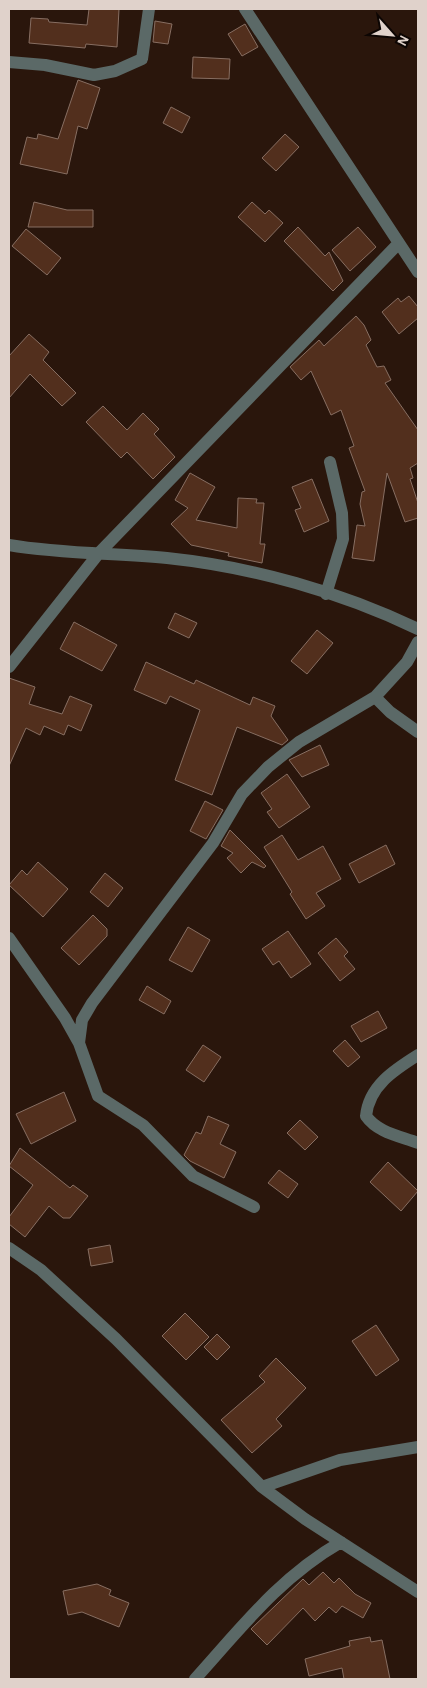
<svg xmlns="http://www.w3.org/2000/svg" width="427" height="1688" font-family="'Alegreya Sans',sans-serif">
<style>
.building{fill:#522f1d;stroke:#876e62}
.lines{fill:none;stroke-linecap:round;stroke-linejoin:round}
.minor{stroke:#5b6967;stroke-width:12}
</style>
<rect width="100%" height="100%" fill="#2a160c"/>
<path class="building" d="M89,9H119L117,47L86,44L85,48L29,43L31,18L48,19L49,22L87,25Z
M155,21L172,24L168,44L153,42Z
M245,24L258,47L242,56L228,34Z
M193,57L230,59L229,79L192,78Z
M78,80L100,88L87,129L78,126L67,174L20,164L27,137L37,139L38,134L58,139Z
M171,107L190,117L182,133L163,123Z
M285,134L299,147L276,171L262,158Z
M34,202L67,210H93V227H28Z
M252,202L265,214L269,210L283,223L265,242L238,217Z
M298,227L325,256L329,252L343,281L333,291L284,241Z
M358,227L376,247L350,271L332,250Z
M26,229L61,258L47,275L12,246Z
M409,296L418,307V318L399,334L382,312L398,298L401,302Z
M356,316L364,325L371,340L366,345L377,367L384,366L391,380L385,383L418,430V463L410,468L413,478L410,479L418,503V518L405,522L387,473L374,561L352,558L357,525L365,526L360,504L362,492L365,491L349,448L354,446L341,410L331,415L311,371L301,380L290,367L319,340L324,346Z
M29,334L49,352L43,360L76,393L62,406L30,374L9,398V356Z
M103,406L127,430L143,413L159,429L154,434L175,457L153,479L127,452L121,458L86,422Z
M190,473L215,487L196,520L237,528L238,498L257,499L256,503H264L260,544H265L262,563L228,556L229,553L191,545L171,524L188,508L175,500Z
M312,479L329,521L304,532L295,510L301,508L292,487Z
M175,613L197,623L189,638L168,628Z
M74,622L117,645L102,671L60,649Z
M317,630L333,643L307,674L291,661Z
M146,662L194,684L196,680L250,705L253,697L275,706L271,716L288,740L282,745L237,727L212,795L175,780L200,710L170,696L166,704L134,690Z
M9,678L35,687L29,704L62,714L70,696L92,705L81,731L68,725L64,735L44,726L40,735L26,728L9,766Z
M320,745L329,765L302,777L289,760Z
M287,774L310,807L279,828L267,812L272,809L261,793Z
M205,801L223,810L206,839L190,831Z
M230,830L266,866L264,868L252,862L241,873L227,858L233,853L221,846Z
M282,835L298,860L323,846L341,879L316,893L325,906L306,919L290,894L292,892L264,847Z
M386,845L395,864L359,883L349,864Z
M38,862L68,889L43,917L9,885L22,870L27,875Z
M105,873L123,888L108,907L90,892Z
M93,915L107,929V936L79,965L61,948Z
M188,927L210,940L192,972L169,960Z
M288,931L311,964L291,978L279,961L273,965L262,949Z
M336,938L348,952L344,956L355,969L340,981L318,953Z
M147,986L171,1001L164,1014L139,1000Z
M378,1011L387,1028L361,1042L351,1026Z
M345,1040L360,1057L348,1067L333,1051Z
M203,1045L221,1057L204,1082L186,1070Z
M64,1092L76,1121L31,1144L16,1114Z
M208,1116L229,1125L220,1144L236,1152L224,1178L190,1161L184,1155L196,1132L201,1134Z
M300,1120L318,1137L305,1150L287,1133Z
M20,1148L70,1188L73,1185L88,1196L70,1218H63L49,1206L25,1237L9,1224V1217L33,1185L9,1166Z
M388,1162L418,1191L401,1211L370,1182Z
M279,1170L298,1184L288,1198L268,1183Z
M110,1245L113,1262L91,1266L88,1249Z
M185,1313L209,1337L186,1360L162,1336Z
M376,1325L399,1360L376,1376L352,1341Z
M217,1334L230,1347L217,1360L204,1347Z
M276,1358L306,1388L276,1419L282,1426L252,1453L221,1420L265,1382L259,1376Z
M323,1572L334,1583L339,1578L355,1594L371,1603L363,1618L342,1606L336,1613L329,1607L315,1621L303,1608L267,1645L251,1629L303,1579L309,1585Z
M97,1584L111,1590L109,1595L129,1603L119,1627L82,1612L68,1615L63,1591Z
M370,1637L371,1642L382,1640L390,1679H344L342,1668L309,1676L305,1659L350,1646L349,1641Z"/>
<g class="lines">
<path class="minor" d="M245,9L418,272
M9,62L45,65L94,75L115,71L142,59L149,9
M9,545C61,554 115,553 167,558C253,567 341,592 418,629
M326,594L343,539L342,513L330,462
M9,667L99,553L399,243
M375,697L390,712L418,732
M9,938L65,1018L79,1043L98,1096L143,1125L193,1176L254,1207
M79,1043L82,1020L92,1003L213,843L242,794L268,767L299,742L375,697L407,662L418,642
M418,1055C394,1070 369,1086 366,1116C378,1133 400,1136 418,1143
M9,1248L41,1270L116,1339L262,1487L305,1519L418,1592
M262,1487L340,1460L418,1447
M195,1679C241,1628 280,1577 341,1542"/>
</g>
<rect width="427" height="1688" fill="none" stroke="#e0d2cb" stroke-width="20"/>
<g transform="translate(392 35) rotate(117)" stroke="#0c0503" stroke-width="4" paint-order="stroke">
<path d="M0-4L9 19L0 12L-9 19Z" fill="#e0d2cb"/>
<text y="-8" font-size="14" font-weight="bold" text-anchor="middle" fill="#e0d2cb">N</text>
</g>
</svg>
